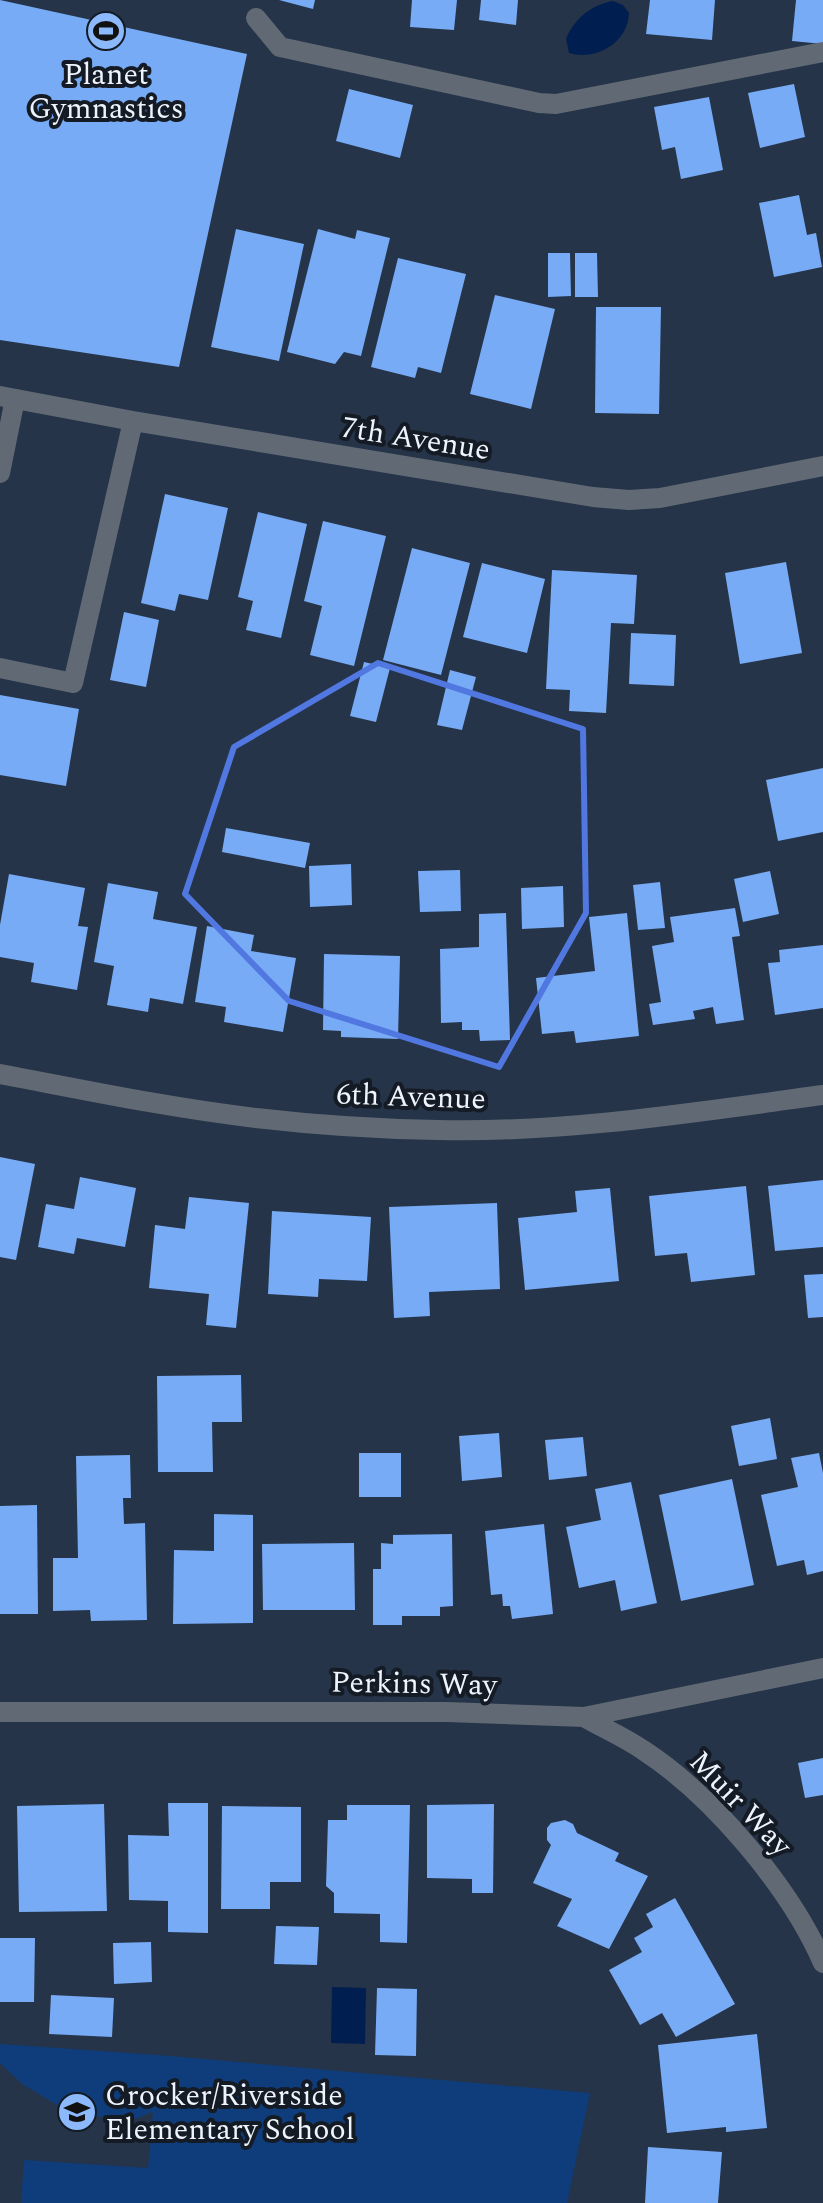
<svg xmlns="http://www.w3.org/2000/svg" width="823" height="2203" font-family="Spectral,serif">
<style>
.green{fill:#0f3d7b}
.water{fill:#001f50}
.building{fill:#78abf5}
.lines{fill:none;stroke-linecap:round;stroke-linejoin:round}
.minor{stroke:#616974;stroke-width:20}
.marked{fill:none;stroke:#5178e1;stroke-width:6;stroke-linejoin:round}
.labels{text-anchor:middle;stroke-width:8;stroke-linejoin:round;paint-order:stroke}
.poi-label{font-size:30px;fill:#eef4fd;stroke:#141b25}
.street-label{font-size:30px;fill:#eef4fd;stroke:#141b25}
</style>
<rect width="100%" height="100%" fill="#253449"/>
<path class="green" d="M0,2044L158,2055L590,2093L567,2203H21L24,2160L148,2168L153,2112L135,2119L74,2115L22,2084L0,2063Z"/>
<path class="water" d="M613,1L623,5L629,13C628,43 596,61 569,53L566,39C574,19 591,5 613,1Z
M332,1987L366,1988L365,2044L331,2043Z"/>
<path class="building" d="M0,0L247,54L179,367L0,340Z
M279,0H315L313,9Z
M412,0H457L454,30L410,27Z
M481,0H518L516,25L479,20Z
M650,0H715L712,40L646,34Z
M796,0H823V44L792,41Z
M794,84L805,137L760,148L748,93Z
M349,89L413,105L400,158L336,141Z
M709,97L723,170L681,179L675,147L662,150L654,107Z
M799,195L807,235L816,233L822,267L774,277L759,203Z
M236,229L304,244L279,361L211,347Z
M318,229L355,239L357,230L390,238L361,356L344,352L335,364L287,352Z
M548,253H570L571,296L548,297Z
M575,253H597L598,297H575Z
M398,258L466,274L441,373L418,367L415,378L371,367Z
M495,295L555,309L531,409L470,394Z
M596,307H661L659,414L595,413Z
M165,494L228,508L208,600L179,594L175,611L141,603Z
M258,512L307,524L281,638L246,630L253,601L238,597Z
M323,521L386,536L354,666L310,655L322,606L304,601Z
M412,548L470,563L441,675L383,660Z
M786,562L802,653L740,664L725,573Z
M482,563L545,579L527,653L463,637Z
M552,570L637,575L634,624L611,623L606,713L569,711L570,690L546,689Z
M124,612L159,620L146,687L110,680Z
M631,633L676,635L674,686L629,684Z
M364,662L390,668L376,722L350,716Z
M450,670L476,677L462,730L437,725Z
M0,695L79,709L66,786L0,775Z
M823,768V832L778,841L766,780Z
M226,828L310,843L305,868L222,852Z
M351,864L352,905L310,907L309,866Z
M460,870L461,911L420,912L418,871Z
M770,871L779,914L743,922L734,879Z
M9,874L85,888L78,926L88,927L77,990L31,982L34,963L0,957V925Z
M660,882L665,928L638,930L633,885Z
M108,883L158,892L153,919L197,927L183,1004L150,998L148,1012L107,1005L114,966L94,962Z
M563,886L564,927L522,929L521,888Z
M735,908L740,936L732,937L744,1020L716,1024L713,1007L693,1011L695,1019L653,1025L649,1004L661,1002L652,946L674,942L670,917Z
M506,913L510,1040L480,1041L479,1030H462V1022L441,1023L440,949L479,947V914Z
M627,913L639,1036L576,1043L574,1031L542,1034L536,978L595,971L589,917Z
M207,926L254,935L251,951L296,958L283,1032L224,1022L226,1007L195,1002Z
M823,945V1008L775,1015L768,963L780,962L779,950Z
M324,954L400,956L398,1039L341,1037V1031L323,1030Z
M0,1157L35,1164L16,1260L0,1257Z
M80,1177L136,1188L125,1247L77,1238L74,1254L38,1247L46,1204L74,1209Z
M823,1180V1247L775,1251L768,1186Z
M746,1186L755,1275L691,1282L687,1253L655,1256L649,1196Z
M610,1188L619,1281L525,1290L518,1218L577,1212L575,1191Z
M189,1197L249,1203L236,1328L206,1325L209,1294L149,1288L155,1225L185,1229Z
M497,1203L500,1289L429,1292L430,1316L394,1318L389,1207Z
M272,1211L371,1217L367,1281L319,1279L318,1297L268,1294Z
M823,1274V1317L808,1318L804,1275Z
M241,1375L242,1422H212L213,1472H158L157,1376Z
M770,1418L777,1459L739,1466L731,1426Z
M499,1433L502,1477L462,1481L459,1436Z
M583,1437L587,1476L549,1480L545,1440Z
M359,1453H401V1497H359Z
M819,1453L823,1473V1571L807,1575L804,1560L777,1566L761,1495L798,1487L791,1458Z
M130,1455L131,1498H123L124,1524L145,1523L147,1620L91,1621L90,1610L53,1611V1558H78L76,1456Z
M732,1479L754,1585L681,1601L659,1495Z
M631,1482L657,1603L621,1611L615,1580L579,1588L566,1527L601,1520L595,1489Z
M37,1505L38,1614H0V1506Z
M214,1514L253,1515V1623L173,1624L174,1550L214,1551Z
M544,1524L553,1614L512,1619L510,1606H503L502,1594L491,1595L485,1531Z
M452,1534L453,1606L440,1607V1616H402V1625H373V1569H381V1543L393,1544V1535Z
M354,1543L355,1610H263L262,1544Z
M823,1758V1795L805,1798L798,1763Z
M168,1803H208V1933L168,1932V1901L129,1900L128,1835L169,1836Z
M104,1804L107,1911L19,1912L17,1806Z
M494,1804L493,1893H472V1879L427,1878V1805Z
M347,1805H410L407,1943L380,1942V1914L334,1913V1893L326,1886L328,1820H347Z
M222,1806L301,1807V1882H270V1909H221Z
M565,1820L573,1824L577,1833L619,1853L615,1861L648,1876L609,1949L557,1926L572,1899L533,1883L551,1845L547,1840V1828L551,1823Z
M675,1898L735,2004L676,2037L662,2013L640,2025L609,1970L642,1952L634,1938L653,1927L646,1914Z
M276,1926L319,1927L317,1965L274,1964Z
M0,1938H35L34,2002H0Z
M151,1942L152,1982L114,1984L113,1943Z
M377,1988L417,1989L416,2056L375,2055Z
M51,1995L114,1998L112,2037L49,2034Z
M757,2034L767,2128L726,2132V2127L667,2133L658,2045Z
M648,2147L722,2152L718,2203H645Z"/>
<g class="lines">
<path class="minor" d="M256,18L280,47L539,103L556,104L823,52
M0,396L133,421L593,497L629,500L660,498L823,466
M0,473L15,399
M0,668L73,683L133,421
M0,1074C85,1090 170,1108 256,1118C316,1125 377,1129 438,1130C566,1133 696,1112 823,1095
M0,1712H447L584,1717L823,1668
M584,1717C603,1728 624,1737 643,1750C712,1795 790,1887 823,1963"/>
</g>
<path class="marked" d="M378,663L583,729L586,913L499,1067L289,1001L185,894L234,747Z"/>
<defs>
<symbol id="stadium-disc" viewBox="-11 -11 22 22"><circle r="9.5" fill="#8cb9fc" stroke="#141b25"/><path d="M0-5a6.5 5 0 1 0 0 10a6.5 5 0 1 0 0-10ZM-3.5-1.8h7v3.6h-7Z" fill="#111"/></symbol>
<symbol id="school-disc" viewBox="-11 -11 22 22"><circle r="9.5" fill="#8cb9fc" stroke="#141b25"/><path d="M0-5L7-2L0 1L-7-2ZM-4 1L0 2.5L4 1V4Q0 6-4 4Z" fill="#111"/></symbol>
</defs>
<g fill-rule="evenodd">
<use href="#stadium-disc" x="84" y="9" width="44" height="44"/>
<use href="#school-disc" x="55" y="2090" width="44" height="44"/>
</g>
<g class="labels">
<g class="poi-label">
<text x="106" y="84">Planet<tspan x="106" dy="34">Gymnastics</tspan></text>
<text x="105" y="2105" text-anchor="start">Crocker/Riverside<tspan x="105" dy="34">Elementary School</tspan></text>
</g>
<g class="street-label">
<text transform="translate(416 438) rotate(9)" y="10">7th Avenue</text>
<text transform="translate(411 1096) rotate(2)" y="10">6th Avenue</text>
<text transform="translate(414 1683) rotate(1)" y="10">Perkins Way</text>
<text transform="translate(741 1803) rotate(46)" y="10">Muir Way</text>
</g>
</g>
</svg>
